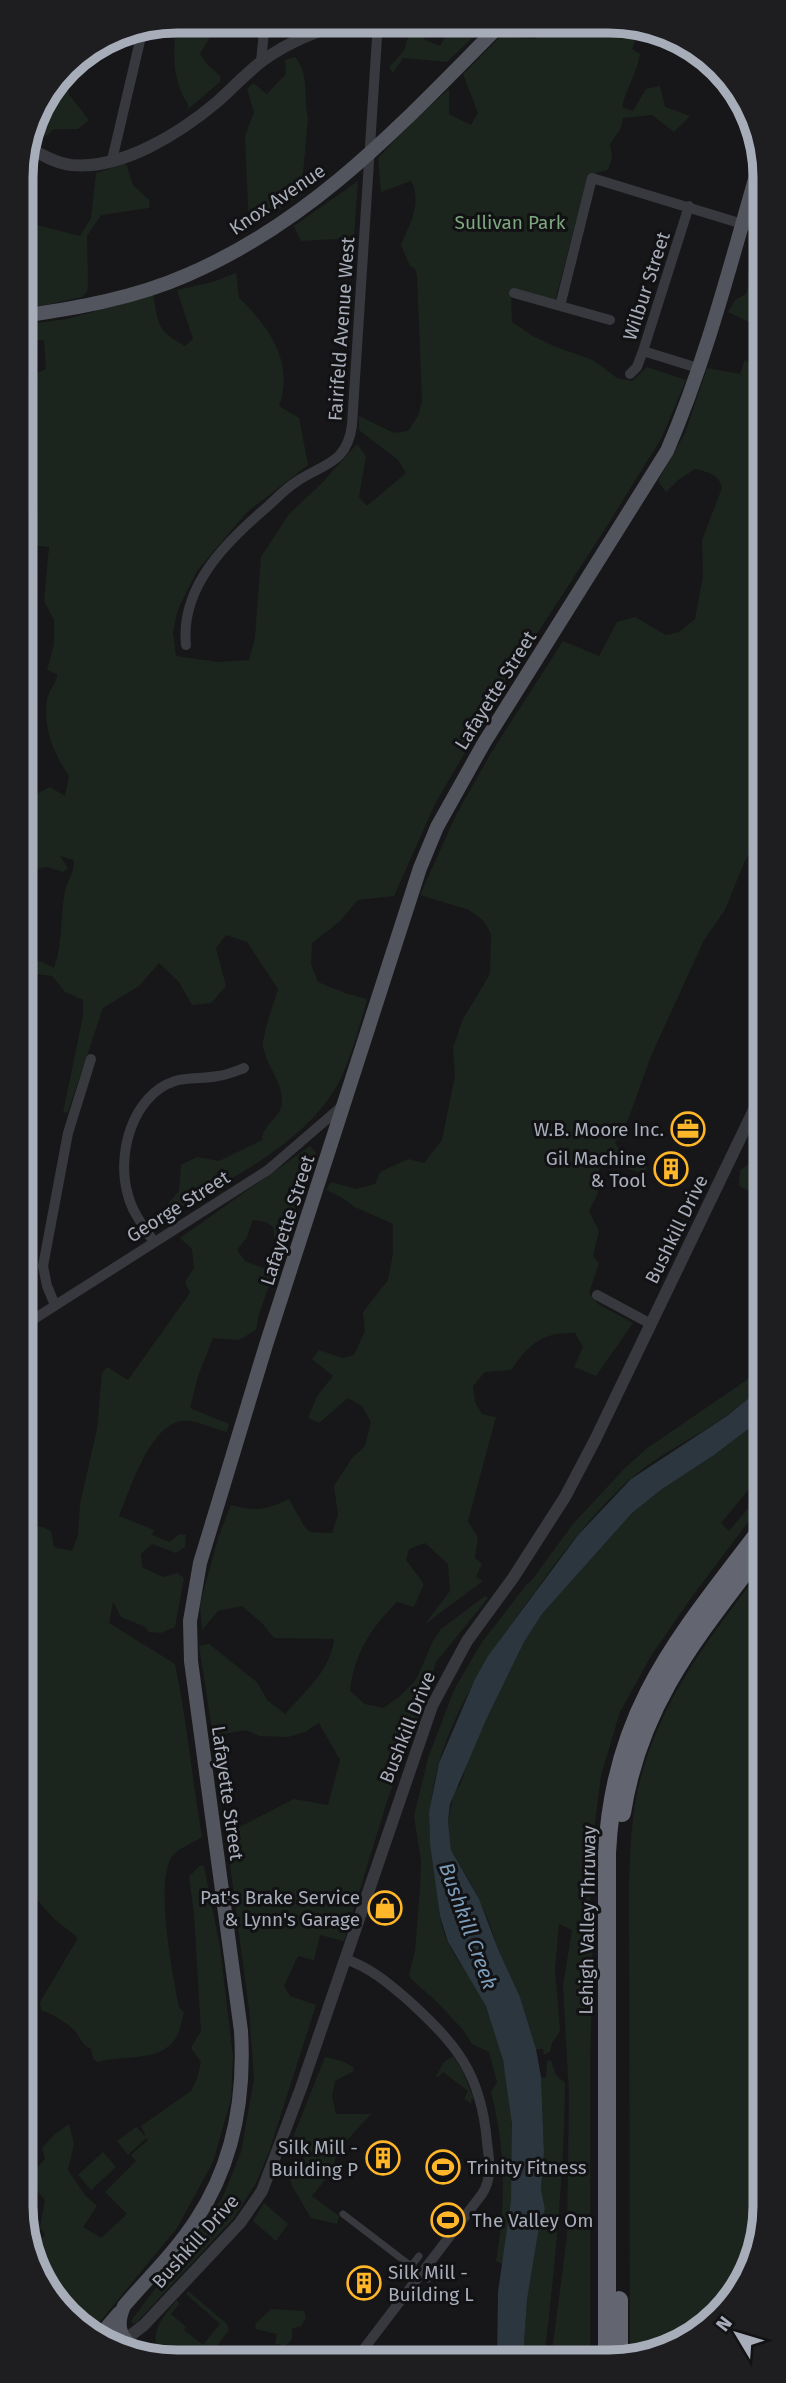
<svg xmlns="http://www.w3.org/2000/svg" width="786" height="2383" font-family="'Fira Sans',sans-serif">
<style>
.green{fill:#1c251d}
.water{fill:#2b363e}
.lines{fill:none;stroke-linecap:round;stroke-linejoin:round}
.pedestrian{stroke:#37393e;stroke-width:7}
.minor{stroke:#37393e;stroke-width:10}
.tertiary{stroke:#37393e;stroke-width:12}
.primary{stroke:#53555e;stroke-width:14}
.motorway{stroke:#636670;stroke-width:18}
.labels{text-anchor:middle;stroke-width:6;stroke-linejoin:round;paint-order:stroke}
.street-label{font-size:19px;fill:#a8adba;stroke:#121214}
.park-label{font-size:19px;fill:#7da77f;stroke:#121214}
.poi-label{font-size:19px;fill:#a8adba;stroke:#121214;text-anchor:end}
.water-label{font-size:21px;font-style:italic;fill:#7c9cb8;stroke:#121214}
.rim{fill:none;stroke:#a8adba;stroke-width:9}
</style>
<rect width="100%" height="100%" fill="#171719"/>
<path class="green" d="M177,21H227L229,27L210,37L200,54L208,65L220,76V82L188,109V104C174,84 173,59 175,35L164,24Z
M384,22L418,23L425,40L440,46L453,23H488L447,62L403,58L393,73L389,67L404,51L408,38L400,29L384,25Z
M553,24H610L638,34L632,49L640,54C637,73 626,88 622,107L633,111L646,89L660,86L665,107L690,116L674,132L652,115L623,118L621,128L610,144L612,158L608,170L588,175L555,301L511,290L512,322L533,336L556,347L593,360L617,378L632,381L647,367L686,380L662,437L607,526L509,677L435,804L394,896L358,900L339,922L312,943L311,964L318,982L345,993L367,999C360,1025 352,1055 340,1080C308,1142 232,1178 174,1211L167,1205L179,1191L181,1165L197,1157L219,1161L262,1140C263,1123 281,1118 282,1103C283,1082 267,1067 263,1047C261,1039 275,1000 278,989L247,942L226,935L216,948L226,986L211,1003L192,1005L179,982L159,963L139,986L103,1008L68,1112L63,1113L83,1016V1000L65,992L52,976L22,972V942L37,960L54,968C63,943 60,917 65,891C68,879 74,874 74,860L60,856L68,868L63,872L47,867L22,872V801L50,787L65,796L69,776C53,752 43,728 47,699C49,690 57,683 57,674L47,670L54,644V620L44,601L49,547L31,545L22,564V450L31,451L35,433L33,375L46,369L44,340L22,342V325L67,319L153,295C159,325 156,330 185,346L193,339L177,290L213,282L236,273L239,298C269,326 295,364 279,406L299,418L308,465L247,512L197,571L178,609L173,632L176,656L218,662L249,660L255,638L261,557L289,514L322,483L357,444L366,456L359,497L367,506L406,473L398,460L359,430V416L394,433L408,431L418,416L422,401L417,275L415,269L410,266L401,245C409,225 423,202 411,181L381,192L378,158L413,121L449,89V114L471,125L478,113L463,74L507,30L519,38L535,39Z
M295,57C310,74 303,97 308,118L301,195L249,228L245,136L254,112L247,89L253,83L267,94L286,74L285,60Z
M68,67L69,95L89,120L78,129H54L46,136L31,131L37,108Z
M126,163L133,185L150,201L149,208L101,215L87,236L88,284L87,292L82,297L22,310L21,221L80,236L91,218L96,173Z
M358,181L354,238L301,241L294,226Z
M754,270L762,274V335L754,336L751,323L728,312L735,300L746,294L750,281L748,272Z
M745,360L752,365L755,375L762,378L759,397L762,400V449L753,445L751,457L762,472L763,829L744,863L725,910L704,940L651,1056L628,1120L615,1143L622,1153L647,1164L646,1174L631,1170L605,1158L597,1174L598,1193L589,1211L599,1231L593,1256L599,1263L589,1293L598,1304L633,1323L596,1376L574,1367L583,1347L575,1333C542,1332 530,1343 511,1370L485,1372L473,1386L475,1402L482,1414L496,1417L468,1521L478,1538L475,1558L482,1564L476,1577L483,1581L425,1624L450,1591L448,1564L425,1543L409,1549L406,1560L424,1584L414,1607L397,1602C371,1628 354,1654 350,1691L365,1704L383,1708L399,1697L416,1680L433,1641L441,1629L485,1596L488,1598L436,1662L412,1738L389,1795L344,1941L320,1935L314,1960L298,1956L284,1986L290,1996L316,2005L269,2152L256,2183L233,2219L136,2323H133L131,2321L222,2199L241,2152L254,2079L249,2010L226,1834L294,1799L328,1805L340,1760L319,1723L305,1732L288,1737L259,1736L246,1730L213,1736L199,1646L209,1644L257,1682L267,1700L285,1714C305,1691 331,1670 334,1639L274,1638L262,1623L242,1606L218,1611L202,1630L200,1604L218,1538L231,1505C256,1512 266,1510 289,1499L304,1526L310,1532L332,1533L338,1515L334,1486L352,1458L365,1446L371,1422L362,1406L348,1398L319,1423L308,1418L317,1396L333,1376L312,1359L319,1350L343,1358L354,1355L365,1331L363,1312L388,1280L393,1254V1224L355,1207L341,1197L326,1190L331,1182L356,1189L375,1184L380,1172L408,1159L424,1163L442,1140L455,1076L453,1048L462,1021L490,974L491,934L484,921L469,910L420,895L456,815L491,753L563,641L599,656L617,622L635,617L666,635L679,632L695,619L703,576L702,540L722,488C719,474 708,472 695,469L678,480L666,492L658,481L685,433L707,368L740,374Z
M310,1146L316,1153L289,1226L275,1242L273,1227L266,1222L253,1220L247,1237L237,1250L245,1261L268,1270L279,1249L283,1246L259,1314L256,1330L239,1340L213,1338L198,1376L190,1408L229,1424L227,1432C215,1429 203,1423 190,1421C152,1415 131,1488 119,1516L154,1530L152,1535L170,1542L179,1534L186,1535L185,1547L176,1553L152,1544L141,1554L142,1567L163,1577L177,1573L184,1578L175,1627L161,1633L149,1632L145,1627L121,1617L113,1602L109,1623L175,1664C187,1721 192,1779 202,1837C192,1844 177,1848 171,1858C155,1887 173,1974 179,2008L184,2012C182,2019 181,2027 178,2034C164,2064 124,2054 98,2062L93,2059L91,2049C82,2045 81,2040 76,2032C68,2023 52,2014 41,2010L40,2002L78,1938L53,1918L23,1884V1524L43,1527L51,1531L54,1547L72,1551L78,1535L80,1504L97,1429L102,1373L107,1367L128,1380L190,1293L185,1282L194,1268L192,1249L180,1238Z
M763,1155V1187L756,1194L739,1186L740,1170Z
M764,1359V1386C751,1396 739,1407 726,1416C695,1438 658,1454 629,1480C593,1513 562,1553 534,1593C488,1655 437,1730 430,1810C427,1834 434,1859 437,1883C439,1899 438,1915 443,1930C452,1959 476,1981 487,2008C518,2089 519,2180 502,2264L496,2261C506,2202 506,2151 491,2092L497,2082L489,2052L472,2044L464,2031L436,2001L411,1979L409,1974L415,1951L420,1888L421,1861L414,1816L428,1758L454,1690L482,1642L527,1584L532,1580L573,1524L625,1468L646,1449L748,1379Z
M764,1417V1471L721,1523L729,1531L764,1490V1501L691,1598L651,1656L620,1712L601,1775L593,1839L590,1904L593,1968L590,2057V2359H551L567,2236L569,2094L563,1986L572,1930L559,1924L555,1969L560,2031L552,2043L550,2052L544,2055L543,2049H536L520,1997L498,1949L489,1922L473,1887L451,1850L448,1821L454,1792L461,1784L469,1756L486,1720L524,1642L542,1614L632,1513L662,1489L714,1455Z
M764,1566L765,2216L727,2309L639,2359H630L629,1884C630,1855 631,1827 636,1798C654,1707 709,1638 764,1566Z
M199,1866H204L220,1947L233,2056L231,2099L213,2162L177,2228L93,2330L66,2316L30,2248L45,2235L40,2227L45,2200L24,2175V2151L33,2152L38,2167L45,2159L42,2148L55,2134L69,2124L74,2144L68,2170L85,2195L97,2206L83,2227L101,2238L127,2214L105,2192L136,2161L131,2155L148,2140L146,2138L128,2155L117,2141L136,2127L146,2137L141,2126L191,2091L197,2079L201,2062L191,2048L201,2031L194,1914L189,1877Z
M453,2056L462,2070L474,2099L471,2100L472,2104L464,2099L468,2091L443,2072L438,2077L436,2076L444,2062Z
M325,2057L342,2061L353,2067L354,2071L335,2081L332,2096L336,2114H371L337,2151L333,2170L312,2196L339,2216L337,2224L311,2218L292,2186L288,2168L301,2167L305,2154L290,2145Z
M551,2060L556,2075L565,2083C564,2176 555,2267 544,2359H523L527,2300L539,2227L545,2209L541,2189L544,2153L541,2077L546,2078L547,2061Z
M103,2152L116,2167L91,2190L78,2175Z
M264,2203L288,2224L276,2241L253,2221Z
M188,2291L227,2324L229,2330L207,2359H165C144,2339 162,2317 177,2300L179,2304L171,2314L186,2327L184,2330L203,2345L220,2324L186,2294Z
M271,2309L304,2311L306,2318L301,2326L292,2329V2339L285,2347L275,2343L277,2334L256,2329L255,2324Z"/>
<path class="water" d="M764,1386V1417L714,1455L662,1489L632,1513L542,1614L524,1642L486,1720L450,1804L448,1821L451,1850L479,1899L498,1949L520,1997L536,2049L541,2077L544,2153L541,2189L545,2209L539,2227L527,2300L523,2359H497L498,2292L511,2201L512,2124L503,2060L486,2006L448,1942L440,1916L430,1843L429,1812L439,1763L475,1679L488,1656L578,1535L631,1479L727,1416Z"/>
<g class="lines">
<path class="pedestrian" d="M343,2214L428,2279
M411,2266L419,2256"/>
<path class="minor" d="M641,25L638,34L679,45
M261,61L265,22
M112,160L143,28
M514,293L610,320
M560,306L592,178L762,230
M643,351L698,368
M630,374L637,367L643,351L689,206
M186,645C180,587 226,542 267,507C276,499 285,489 296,482C324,463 347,464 352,425L378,22
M154,1242C144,1227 132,1212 128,1195C116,1155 132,1095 175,1081C189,1077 204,1079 218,1076C227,1075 236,1071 244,1068
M597,1295L651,1324
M55,1305L47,1286L43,1266L68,1133L91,1059
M23,1326L268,1170L341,1107
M345,1959C371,1968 388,1983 408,2000C457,2045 481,2073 487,2142C489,2160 493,2177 482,2194L356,2359"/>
<path class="tertiary" d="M27,146C40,154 55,163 71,165C122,170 180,133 217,102C233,88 247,72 265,59C289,42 315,32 343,22
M126,2339L144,2325L240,2223L262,2191L301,2088L432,1706L467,1641L513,1578L565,1497L595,1440L763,1091"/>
<path class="primary" d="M22,316C77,308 135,298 187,275C317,219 404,121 502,23
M101,2334L119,2313
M147,2359C126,2342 112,2334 124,2306C148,2278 176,2251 196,2220C233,2164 245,2097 241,2031L191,1661L190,1621L200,1563L266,1345L420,868L437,827L484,743L667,451C708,356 733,254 762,155"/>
<path class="motorway" d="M622,1813C639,1702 699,1633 764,1547
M619,2300V2359
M607,2359V1853C614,1708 681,1636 764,1526"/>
</g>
<defs>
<symbol id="office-ring" viewBox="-11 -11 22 22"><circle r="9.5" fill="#121214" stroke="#ffb629" stroke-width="1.5"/><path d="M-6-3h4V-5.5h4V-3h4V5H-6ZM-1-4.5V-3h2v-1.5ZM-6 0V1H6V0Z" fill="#ffb629"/></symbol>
<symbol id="building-ring" viewBox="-11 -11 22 22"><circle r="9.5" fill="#121214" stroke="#ffb629" stroke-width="1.5"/><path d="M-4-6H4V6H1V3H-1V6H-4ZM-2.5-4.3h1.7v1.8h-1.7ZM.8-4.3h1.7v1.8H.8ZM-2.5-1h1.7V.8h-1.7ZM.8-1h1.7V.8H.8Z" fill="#ffb629"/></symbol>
<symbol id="shop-ring" viewBox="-11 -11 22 22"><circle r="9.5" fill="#121214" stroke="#ffb629" stroke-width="1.5"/><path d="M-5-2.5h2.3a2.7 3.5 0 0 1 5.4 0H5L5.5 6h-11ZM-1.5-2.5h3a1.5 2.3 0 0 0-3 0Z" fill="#ffb629"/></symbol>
<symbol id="stadium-ring" viewBox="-11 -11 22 22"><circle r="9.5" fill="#121214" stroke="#ffb629" stroke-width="1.5"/><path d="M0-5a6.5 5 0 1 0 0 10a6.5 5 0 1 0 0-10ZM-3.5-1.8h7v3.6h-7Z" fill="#ffb629"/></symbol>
</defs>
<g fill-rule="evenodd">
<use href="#office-ring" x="669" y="1110" width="38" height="38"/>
<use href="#building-ring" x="652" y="1150" width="38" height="38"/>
<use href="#shop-ring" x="366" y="1889" width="38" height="38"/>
<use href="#building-ring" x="364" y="2139" width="38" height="38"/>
<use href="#stadium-ring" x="424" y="2148" width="38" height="38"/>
<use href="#stadium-ring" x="429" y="2201" width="38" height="38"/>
<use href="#building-ring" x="345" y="2264" width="38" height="38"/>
</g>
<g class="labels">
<g class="street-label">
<text transform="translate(277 199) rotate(-34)" y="7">Knox Avenue</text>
<text transform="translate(646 286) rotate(-72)" y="7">Wilbur Street</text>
<text transform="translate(341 329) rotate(-86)" y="7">Fairifeld Avenue West</text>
<text transform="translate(495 690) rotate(-58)" y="7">Lafayette Street</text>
<text transform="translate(178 1206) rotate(-32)" y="7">George Street</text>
<text transform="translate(287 1220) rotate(-72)" y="7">Lafayette Street</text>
<text transform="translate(676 1229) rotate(-64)" y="7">Bushkill Drive</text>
<text transform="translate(407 1727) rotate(-68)" y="7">Bushkill Drive</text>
<text transform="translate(228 1793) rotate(82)" y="7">Lafayette Street</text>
<text transform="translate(587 1920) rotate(-89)" y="7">Lehigh Valley Thruway</text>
<text transform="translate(195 2241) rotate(-48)" y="7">Bushkill Drive</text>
</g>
<g class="park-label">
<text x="510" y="229">Sullivan Park</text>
</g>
<g class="poi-label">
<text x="664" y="1136">W.B. Moore Inc.</text>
<text x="646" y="1165">Gil Machine<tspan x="646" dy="22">&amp; Tool</tspan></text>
<text x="360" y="1904">Pat's Brake Service<tspan x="360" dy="22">&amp; Lynn's Garage</tspan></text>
<text x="358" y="2154">Silk Mill -<tspan x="358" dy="22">Building P</tspan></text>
<text x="467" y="2174" text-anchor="start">Trinity Fitness</text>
<text x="472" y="2227" text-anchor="start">The Valley Om</text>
<text x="388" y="2279" text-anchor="start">Silk Mill -<tspan x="388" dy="22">Building L</tspan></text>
</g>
<g class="water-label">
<text transform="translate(468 1926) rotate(70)" y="7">Bushkill Creek</text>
</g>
</g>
<path d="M0 0H786V2383H0ZM177 33H609A144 144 0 0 1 753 177V2206A144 144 0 0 1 609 2350H177A144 144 0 0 1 33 2206V177A144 144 0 0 1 177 33Z" fill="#1e1e21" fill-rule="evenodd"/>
<path class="rim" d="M177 33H609A144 144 0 0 1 753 177V2206A144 144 0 0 1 609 2350H177A144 144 0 0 1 33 2206V177A144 144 0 0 1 177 33Z"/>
<g transform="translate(737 2334) rotate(308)" stroke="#121214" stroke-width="5" paint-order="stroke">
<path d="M0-5L12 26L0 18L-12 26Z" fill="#a8adba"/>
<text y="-10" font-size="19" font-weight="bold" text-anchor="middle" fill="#a8adba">N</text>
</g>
</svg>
